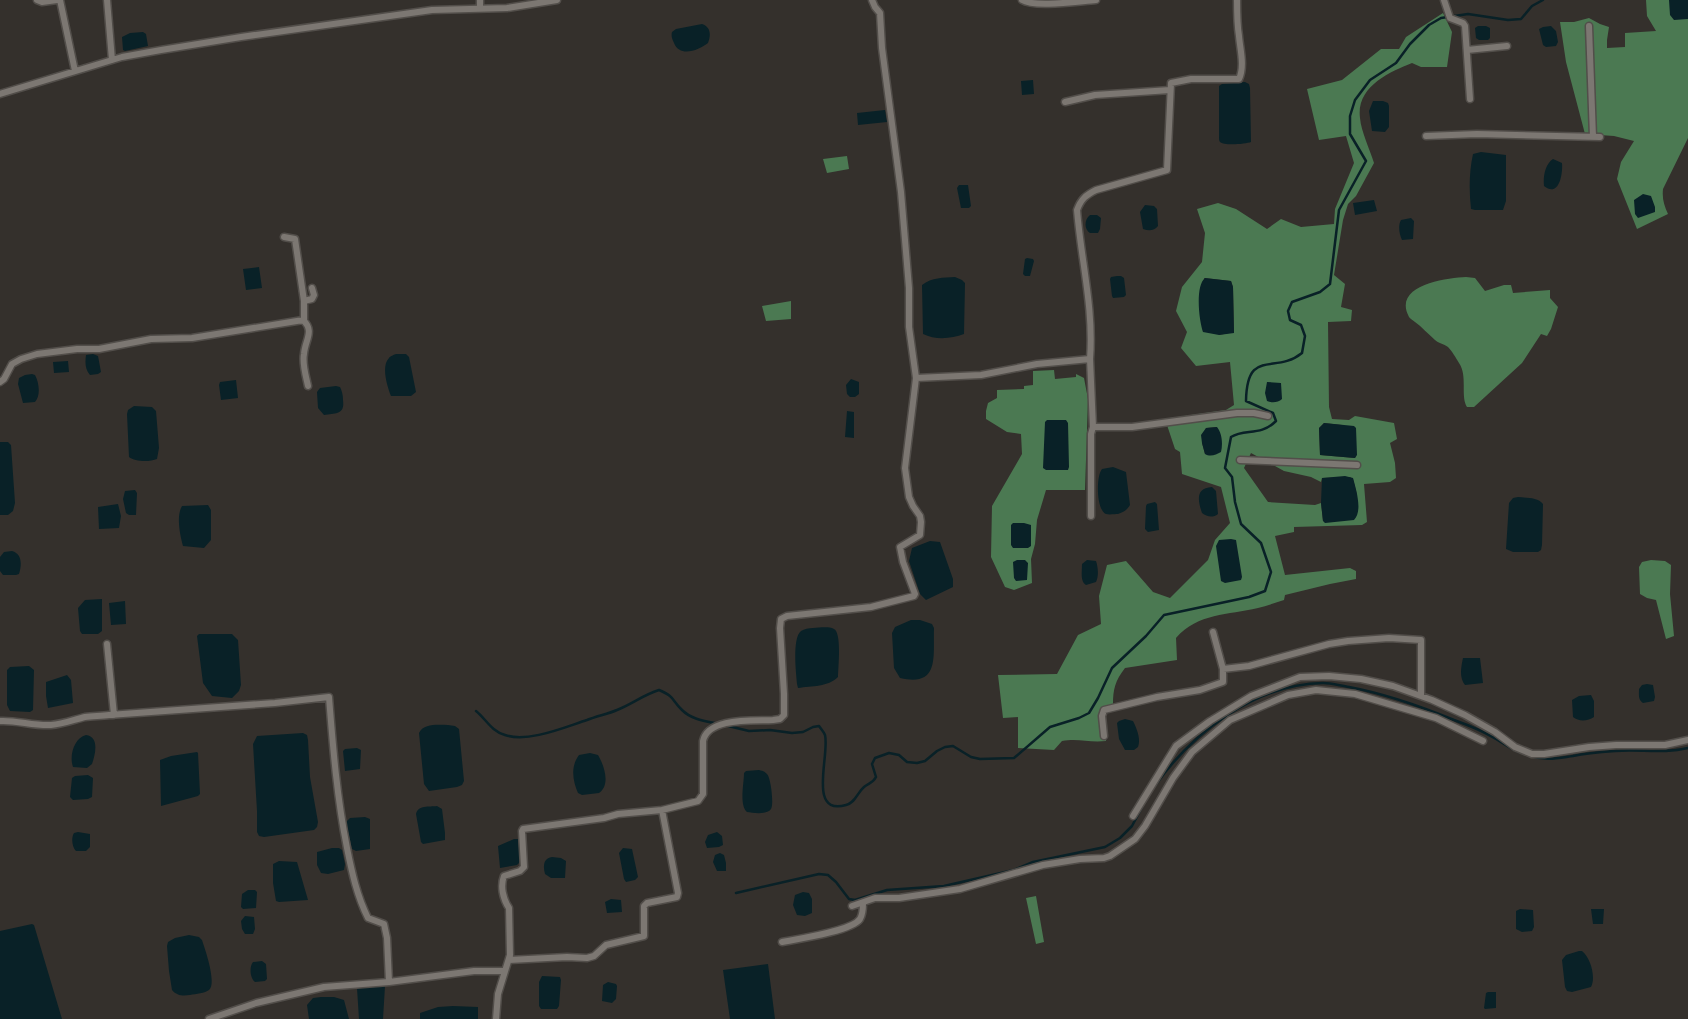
<svg xmlns="http://www.w3.org/2000/svg" width="1688" height="1019" font-family="'Roboto Condensed',sans-serif">
<style>
.forest{fill:#4b7952;fill-rule:evenodd}
.water{fill:#092127}
.lines{fill:none;stroke-linecap:round;stroke-linejoin:round}
.stream{stroke:#092127;stroke-width:2.5}
.minor-casing{stroke:#524e4a;stroke-width:9}
.minor{stroke:#7c7772;stroke-width:6}
</style>
<rect width="100%" height="100%" fill="#34302c"/>
<path class="forest" d="M1646,0H1688V138L1663,189C1662,199 1664,205 1668,214L1637,229L1617,179L1621,162L1634,141L1614,136L1585,134L1566,62L1560,22H1574L1589,18L1600,24L1609,27L1607,40V48L1625,47V33L1656,31L1647,16Z
M1443,13L1452,32L1447,67H1421L1412,63C1389,72 1356,87 1360,118C1361,131 1370,150 1374,163L1356,196L1348,204L1343,220L1334,275L1345,284L1341,307L1352,310L1351,321L1328,322L1329,407L1332,419L1349,420L1355,416L1394,423L1397,439L1390,443L1395,463L1396,478L1390,482L1364,484L1367,522L1362,525L1294,527V532L1275,536L1285,575L1350,568L1356,571V579L1330,584L1285,595L1284,600C1275,603 1266,606 1258,608C1228,615 1198,613 1176,638L1177,660L1125,668C1115,681 1113,689 1113,705L1104,713L1106,741C1089,743 1079,738 1062,741L1054,750L1018,748V717L1003,718L998,675L1057,674L1078,635L1101,624L1099,596L1107,565L1126,561L1153,592L1170,598L1208,560L1215,540L1230,523L1221,487L1182,474L1180,452L1175,449L1167,425L1171,420L1170,418L1226,410L1234,405L1230,362L1196,366L1181,348L1187,332L1176,311L1182,287L1202,262L1205,233L1197,209L1218,203L1236,209L1267,229L1281,219L1301,227L1334,224L1335,209L1354,163L1346,136L1319,140L1307,89L1342,80L1381,49H1399L1406,37ZM1204,278L1231,281L1233,287L1234,332L1219,335ZM1324,423L1342,425L1356,455L1355,458L1320,455L1319,428ZM1217,427L1205,454L1202,443L1206,428ZM1251,453L1284,471L1311,477L1321,482L1322,478L1350,477L1353,479L1357,495L1323,521L1321,503L1315,505L1268,502L1244,468Z
M847,156L849,169L827,173L823,159Z
M1466,277L1475,278L1485,291L1504,285H1511L1513,293L1550,290V298L1558,307L1551,329L1547,336L1541,334L1522,363L1474,407H1467C1460,396 1468,376 1459,363C1456,358 1452,351 1448,347C1444,344 1438,343 1435,340C1428,334 1422,327 1415,322C1413,320 1410,319 1409,317C1392,285 1446,278 1466,277Z
M791,301V319L766,321L762,306Z
M1054,370L1055,379L1076,377V374L1084,378L1088,399L1085,490H1046L1037,520L1035,544L1031,559L1032,583L1014,590L1005,587L991,557L992,506L1022,454L1021,434L1007,432L986,419V411L988,403L997,398V390L1024,389V386L1033,385V371Z
M1651,560L1665,561L1671,565L1670,594L1674,636L1666,639L1656,600L1647,598L1640,594L1639,567L1642,562Z
M1036,896L1044,942L1036,944L1026,898Z"/>
<path class="water" d="M1669,0H1688V19L1674,20L1670,15Z
M702,24C711,27 711,35 708,43C699,50 680,58 674,43C672,39 671,36 672,32L676,29Z
M1478,26H1486L1490,28V38L1488,40H1479L1476,38L1475,28Z
M1551,26L1556,31L1558,42L1556,46L1546,47L1543,45L1539,29L1543,27Z
M143,32L146,34L148,46L125,51L123,50L122,37L130,33Z
M1033,80L1034,94L1022,95L1021,81Z
M1245,82L1249,84L1250,88L1251,142C1246,144 1224,146 1220,142C1219,141 1219,139 1219,137V86L1222,84Z
M1373,101H1383L1388,103L1389,106V127L1385,132L1372,131L1369,111Z
M885,110L887,122L858,125L857,113Z
M1481,152L1506,155V201L1503,210H1475L1471,209C1469,191 1469,172 1473,154Z
M1553,159L1562,163C1563,174 1559,198 1544,186C1543,177 1545,164 1553,159Z
M959,185H968L971,206L969,208H961L957,188Z
M1643,194L1651,196L1655,207V212L1638,218L1635,214L1634,200Z
M1374,200L1377,211L1355,215L1353,203Z
M1145,205L1154,206L1157,209L1158,226C1154,231 1149,231 1143,229L1140,212Z
M1090,215H1097L1101,218L1100,229L1098,233H1090C1084,229 1084,220 1090,215Z
M1411,218L1414,221L1413,239L1402,240C1399,234 1398,225 1401,220Z
M1027,258L1033,259L1034,261L1030,276H1025L1023,274L1025,259Z
M259,267L262,288L246,290L243,269Z
M1117,276H1121L1124,278L1126,295L1124,297L1113,298L1112,296L1110,279L1111,277Z
M955,277L962,280L965,283L964,334C951,339 935,340 923,334L922,285C932,277 943,278 955,277Z
M1205,278L1231,281L1233,287L1234,333L1219,335L1203,332C1199,321 1195,286 1205,278Z
M93,354L98,356L101,372L98,374L90,375C85,369 85,363 86,355Z
M396,354H406L409,357L416,392L411,396H391C387,386 381,366 389,358C389,357 395,354 396,354Z
M68,361L69,372L54,373L53,362Z
M32,374L35,375C39,382 41,396 35,402L23,403L18,384L19,378L25,375Z
M851,379L859,382V394L855,397H850L847,394L846,385Z
M236,380L238,398L221,400L219,385L220,382Z
M1267,382L1281,383L1282,399C1278,403 1271,403 1267,401L1265,393Z
M336,386L340,387C342,391 343,395 343,400C345,415 336,413 324,415L318,408L317,392L320,388Z
M134,406L152,407L156,411L159,448L157,459C150,462 135,462 129,457L127,414L128,410Z
M847,411L854,412V438L845,437Z
M1047,420H1066L1068,423L1069,467L1068,470H1046L1043,468L1045,422Z
M1324,423L1354,426L1356,428L1357,455L1355,458L1320,455L1319,428Z
M1217,427C1222,433 1223,444 1221,452C1216,455 1210,457 1205,454L1202,443L1201,435L1206,428Z
M8,442L11,445L15,503L13,511L8,515H0V442Z
M1113,467L1126,472L1130,505C1127,510 1124,512 1118,514C1115,514 1109,515 1106,514C1096,510 1096,476 1102,469Z
M1345,476L1353,478C1356,489 1363,511 1354,520L1325,523L1323,521L1321,503L1322,478Z
M1212,487L1216,491L1218,514C1213,518 1207,517 1202,513C1198,501 1195,488 1212,487Z
M135,490L137,493L136,515H129L126,513L123,499L125,491Z
M1518,497C1526,498 1538,497 1543,504L1542,545L1541,550L1538,552H1513L1506,549L1509,503L1513,498Z
M1155,502L1157,504L1159,530L1148,532L1145,529L1146,506L1147,504Z
M118,504L121,516L119,528L99,529L98,507Z
M208,505L211,510V540L204,548L183,546C180,535 176,516 182,506Z
M1013,523H1024L1031,525V546L1028,548H1013L1011,545V525Z
M1231,539L1236,540L1242,577L1241,580L1225,583L1221,581L1216,546L1219,540Z
M930,541L940,542L953,579V587L926,600L920,594L909,561L912,548Z
M12,551C22,554 22,564 19,574L16,575H3L0,571V557L4,552Z
M1017,560H1025L1028,563L1027,580L1016,581L1014,578L1013,562Z
M1087,560L1096,561C1098,567 1099,576 1096,582L1086,585C1080,581 1082,572 1082,564Z
M102,599V631L98,634H82L80,631L78,608L85,600Z
M125,601L126,624L111,625L109,603Z
M911,620H920L932,624L934,628C933,657 940,687 900,678L894,668L892,633L895,627Z
M813,628C819,628 828,626 834,629C842,633 838,668 838,677C828,687 812,686 798,688L797,684C796,673 792,638 801,631C804,629 809,628 813,628Z
M199,634H232L238,640L241,685L239,691L232,698L212,696L203,683L197,636Z
M1463,658H1480L1483,683L1465,685C1459,678 1461,667 1463,658Z
M29,666L34,670L33,710L30,712L10,711L7,705V670L10,667Z
M67,675L71,680L73,703L48,708L46,696V682Z
M1647,684L1653,685L1655,697L1654,701L1643,703C1638,700 1639,695 1639,689L1642,685Z
M1591,695L1594,701V717C1588,721 1579,722 1573,717L1572,700L1579,696Z
M1125,719L1133,721C1137,729 1141,739 1138,747L1134,750H1125L1119,739L1117,723L1119,721Z
M448,725L455,726L459,729L464,781L462,785L457,787L429,791L424,784L419,733C424,723 438,725 448,725Z
M303,733L307,735L308,740L310,777L318,822L317,827L314,830L264,837L259,836L257,832V811L253,744L257,736Z
M86,735C100,737 95,755 92,764L87,768L73,767C69,756 74,738 86,735Z
M357,748L361,750L360,769L345,771L343,751L345,749Z
M197,752L198,753L200,794L198,796L161,806L160,760L171,756Z
M590,753L598,755C604,765 611,785 599,793L582,795L578,793C573,781 570,767 579,755Z
M759,770C763,771 764,771 767,774C771,778 774,805 771,809C767,815 753,813 747,812C739,805 744,784 744,773L746,771Z
M88,775L93,778L92,797L88,799L73,800L70,797L72,778L75,776Z
M437,806L442,809L445,833V840L423,844L421,842L416,814C418,805 429,807 437,806Z
M350,818L365,817L370,819V849L356,851L352,849L346,822Z
M78,832L90,834V847L86,851H76C72,847 71,838 74,833Z
M717,832L722,836L723,845L719,847L707,848L705,842L708,835Z
M514,839H518L520,859L519,863L517,865L500,868L498,846Z
M332,848H339L342,850L345,864L344,870L328,874L321,873L317,865V852Z
M623,848L632,849L638,877L635,880L626,882L624,879L619,853Z
M720,853L724,855L726,863V871H717L713,862L715,855Z
M552,857L561,858L566,861L565,878H551L545,874C543,867 543,858 552,857Z
M279,861L297,862L308,900L279,902L276,901L273,883V864Z
M248,890H255L257,892L256,908L243,909L241,907L242,894Z
M803,892L809,893L812,899V913L805,916L797,915L793,905L795,895Z
M611,899L621,900L622,912L607,913L605,902Z
M1520,909L1533,910L1534,927L1532,931L1522,932L1516,929V911Z
M1591,909H1604L1603,924H1593Z
M245,916L254,917L255,929L253,934H245L242,929L241,921Z
M32,924L34,925L62,1019H0V931Z
M189,935L199,937L202,940C205,949 217,983 209,990C205,993 196,994 190,995C183,996 177,996 172,990L169,971L167,946L168,942L175,938Z
M1579,951H1582C1591,958 1596,978 1591,987L1572,992L1567,991L1565,987L1562,960L1566,955Z
M262,961L266,964L267,979L265,981L255,982C250,978 249,967 253,962Z
M768,964L775,1019H730L723,970Z
M542,976L560,977L561,980L559,1006L557,1009H541L539,1006V982Z
M608,982L616,984L617,986L616,999L612,1003L602,1001L603,985Z
M375,986H385L383,1019H359L357,988Z
M1488,992H1496V1008L1485,1009L1484,1008L1486,993Z
M321,997H334L344,1000L349,1019H309L307,1005L313,998Z
M453,1006L478,1007V1019H420V1013L438,1007Z"/>
<g class="lines">
<path class="stream" d="M476,711C486,719 491,731 505,735C528,743 565,727 587,720C597,716 608,714 617,710C632,704 643,695 659,690C675,697 671,699 682,710C692,720 706,721 719,724
M724,725L749,731L770,730L792,733L803,732L813,727L819,726C821,729 824,732 825,735C830,755 807,816 846,805C856,802 857,793 864,787C869,783 873,783 876,777L872,764L875,758L889,753L899,755L907,762L917,763L925,761L937,751L945,747L953,746L971,757L980,759L1014,758L1050,727L1079,718L1089,713L1098,698L1112,668L1146,636L1164,615L1249,597L1265,591L1271,572L1261,543L1241,524L1235,502L1232,477L1225,468L1231,437C1245,428 1260,437 1276,421L1273,413L1246,401C1247,347 1275,375 1302,353L1305,336L1301,325L1290,320L1288,311L1292,302L1320,292L1330,284L1339,210L1366,161L1350,134V116L1355,100L1370,80L1396,63L1410,44L1429,25L1441,18L1468,14L1508,20L1521,19L1532,6L1543,0
M1531,756C1546,761 1558,758 1573,756C1587,753 1601,752 1615,751C1640,749 1664,754 1688,748
M1154,787C1192,733 1255,684 1323,683C1332,683 1341,686 1349,687C1386,694 1420,706 1454,720C1468,725 1483,731 1496,739C1503,743 1511,749 1519,752
M736,893L819,874L828,875L836,882L849,899L855,900L887,890L944,886L1014,870L1033,862L1105,847L1120,838L1132,826L1142,807"/>
<defs>
<path id="minor" d="M37,0L42,2L57,0
M60,0L75,71
M107,0L112,60
M1022,0C1035,8 1080,1 1096,0
M1444,0L1450,18L1463,23L1465,26L1470,99
M480,8V0
M1589,26L1593,137
M1467,50L1507,46
M0,94L122,57L161,50L241,37L432,10L507,8L557,0
M1065,102L1095,95L1170,90
M1426,136L1477,134L1600,137
M284,237L295,239L304,301V321
M304,301L312,299L314,295L312,288
M1090,359C1094,309 1081,260 1077,210C1081,199 1086,195 1096,190L1167,170L1171,83L1191,79H1239C1245,66 1240,49 1239,36C1237,24 1237,12 1237,0
M916,378L981,375L1037,364L1090,359L1093,427H1132L1237,413H1254L1268,416
M0,382L4,379L12,364L21,359L37,354L77,349H99L151,339L192,338L303,320C315,331 305,340 304,354C302,364 306,376 308,386
M1240,460L1357,465
M1091,516V434L1093,427
M107,644L114,715
M1223,669L1249,666L1329,644L1348,641L1389,638L1421,640V696
M0,721C17,720 33,726 51,725C63,724 73,720 85,717C93,716 101,716 109,715L275,703L329,697C333,748 337,798 347,848C352,873 357,896 368,918L384,924L387,938L389,982
M1104,736L1102,716L1104,710L1157,697L1200,690L1223,682V669L1213,632
M1133,816L1176,746L1210,721L1251,696L1300,677L1329,676L1361,679L1393,686L1432,700L1465,715L1495,732L1515,747L1532,754H1544L1589,747L1616,745H1665L1688,740
M852,906L875,898H899L960,889L1043,865L1080,859L1104,858L1110,856L1135,839L1145,826L1173,778L1192,752L1230,720L1288,695L1316,690L1355,694L1436,718L1483,741
M782,942C798,939 852,931 860,919C863,914 863,909 863,903
M509,960L567,957L587,958L594,956L606,945L644,936V906L647,903L677,897L678,893L662,810
M209,1019L256,1003L324,987L389,982L474,971H505
M496,1019L498,994L510,955L509,908C503,899 500,886 504,876L520,871L524,867L522,831L523,829L604,818L618,814L662,810L698,801L703,794V741C708,717 753,721 773,720L780,719L784,715V694L780,628L781,619L787,616L871,607L914,596L915,594L903,562L900,547L920,535L921,522L920,516L913,506L909,497L905,468L916,378L909,327V288L901,192L882,48L880,13L875,7L872,0"/>
</defs>
<use href="#minor" class="minor-casing"/>
<use href="#minor" class="minor"/>
</g>
</svg>
